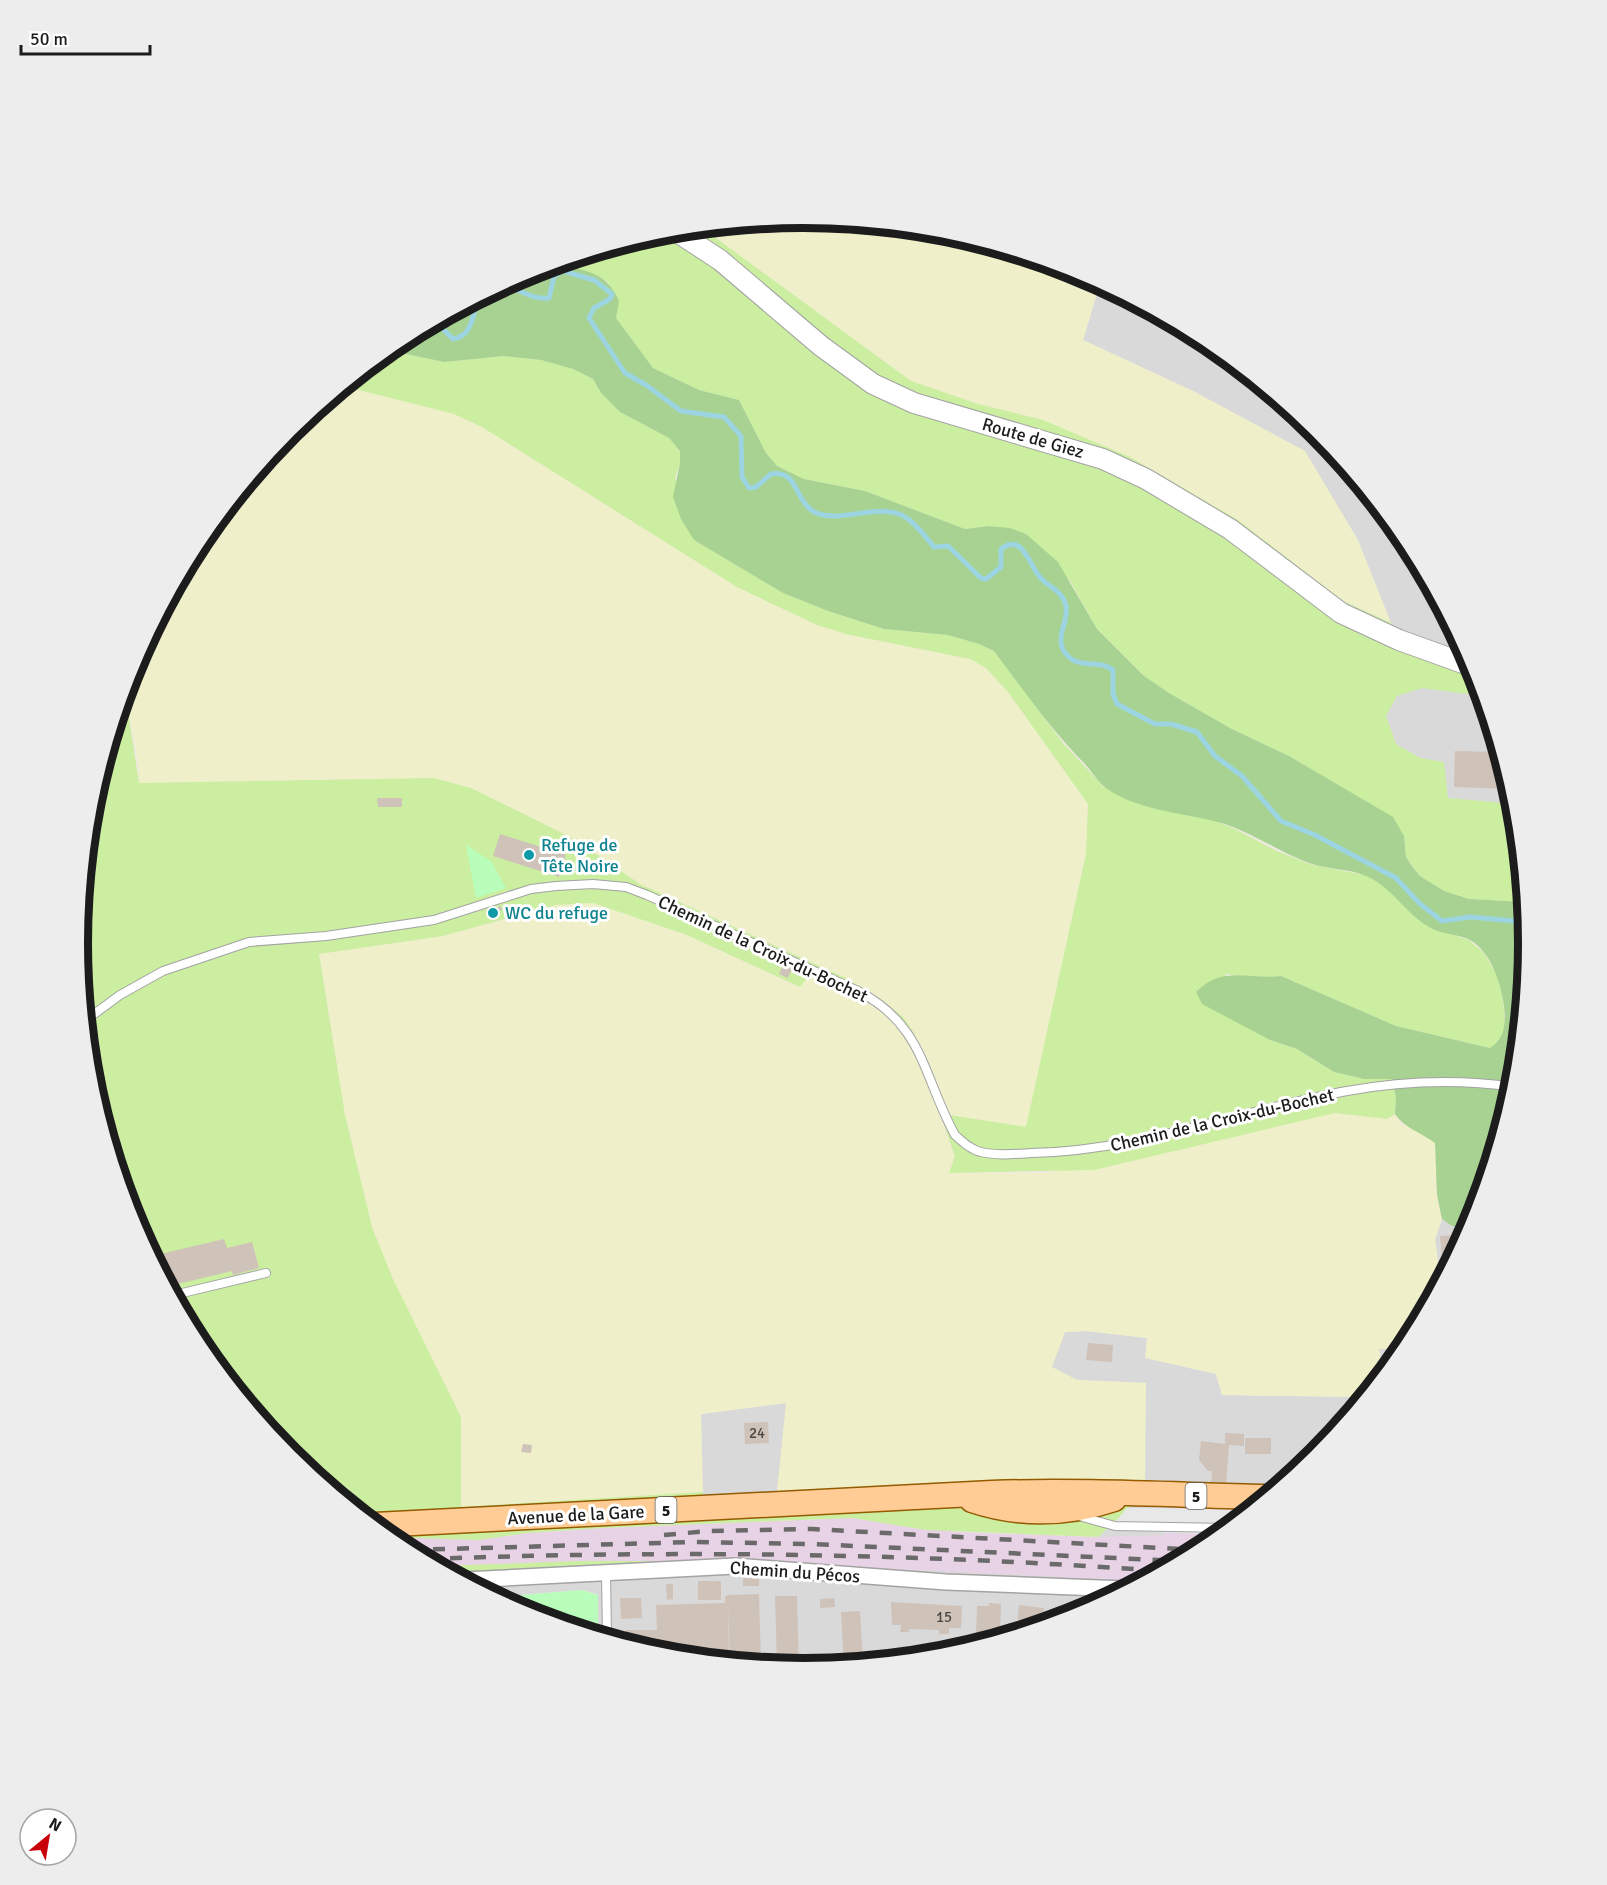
<svg xmlns="http://www.w3.org/2000/svg" width="1607" height="1885" font-family="Signika,sans-serif">
<style>
.residential{fill:#dad9d9}
.industrial{fill:#e8d2e5}
.farmland{fill:#eff0c9}
.grass{fill:#cbeea1}
.forest{fill:#a7d291}
.park{fill:#b8feba}
.parking{fill:#e8e8e8}
.lines{fill:none;stroke-linecap:round;stroke-linejoin:round}
.stream{stroke:#9cd5e1;stroke-width:5}
.building{fill:#cfc2b9}
.service-casing{stroke:#a3a3a3;stroke-width:10}
.minor-casing{stroke:#a3a3a3;stroke-width:18}
.tertiary-casing{stroke:#a3a3a3;stroke-width:22}
.primary-casing{stroke:#945b00;stroke-width:27}
.service{stroke:#fff;stroke-width:8}
.minor{stroke:#fff;stroke-width:15}
.tertiary{stroke:#fff;stroke-width:20}
.primary{stroke:#ffcc95;stroke-width:24}
.rail{stroke:#6a6a6a;stroke-width:4.5;stroke-dasharray:12 12;stroke-linecap:butt}
.culture-dot{fill:#0f9aa8;stroke:#fff;stroke-width:2}
.labels{text-anchor:middle;stroke-width:6;stroke-linejoin:round;paint-order:stroke}
.number-label{font-size:15px;fill:#494643}
.shield{fill:#fff;stroke:#606060;stroke-width:1.5}
.shield-label{font-size:16px;font-weight:bold;fill:#1c1c1c}
.street-label{font-size:18px;fill:#1c1c1c;stroke:#fff}
.culture-label{font-size:18px;fill:#0d838f;stroke:#fff;text-anchor:start}
.rim{fill:none;stroke:#1c1c1c;stroke-width:8}
</style>
<rect width="100%" height="100%" fill="#efe9e0"/>
<path class="residential" d="M999,247L1081,272L1207,339L1317,430L1407,540L1474,665L1516,812L1393,817L1195,392L1083,340L1098,290L998,257Z
M1442,1219L1452,1226L1470,1227L1441,1281L1435,1239Z
M1087,1331L1147,1338L1146,1358L1216,1374L1222,1395L1364,1397L1316,1456L1206,1546L1081,1613L945,1654L803,1668L662,1654L598,1635L597,1594L582,1590L497,1597L455,1575L734,1561L811,1563L1098,1537L1127,1511L1146,1383L1077,1380L1051,1367L1065,1332Z
M1405,1348L1384,1374L1378,1349Z
M787,1403L777,1492L778,1505L702,1509L701,1414Z"/>
<path class="industrial" d="M852,1518L958,1532L1098,1537L1165,1535V1532L1219,1535L1206,1546L1141,1581L734,1561L439,1566L395,1541L415,1538L478,1540L528,1533L602,1528Z"/>
<path class="farmland" d="M804,217L945,231L963,236L978,251L1098,290L1083,340L1195,392L1305,451L1358,540L1391,623L1343,601L1238,520L1197,497L1043,420L978,404L911,381L701,227Z
M343,386L454,414L482,427L737,587L817,625L846,634L970,659L986,668L1008,692L1088,804L1086,854L1026,1128L950,1115L923,1049L887,1004L848,979L640,884L574,839L471,788L434,778L139,783L138,763L125,691L133,665L200,539L291,429Z
M593,903L687,935L799,987L809,975L882,1011L908,1040L932,1093L955,1157L950,1173H1044L1335,1113L1387,1119L1395,1114L1401,1124L1421,1132L1435,1143L1437,1195L1442,1219L1435,1240L1441,1281L1405,1348L1379,1349L1384,1374L1364,1397L1222,1395L1216,1374L1145,1358L1147,1338L1087,1331L1065,1332L1052,1367L1077,1380L1146,1383L1145,1482L777,1492L786,1403L701,1414L703,1492L461,1507V1417L392,1279L372,1227L345,1115L319,954L443,936L556,905Z"/>
<path class="grass" d="M701,227L911,381L978,404L1043,420L1130,457L1238,520L1343,601L1391,623L1399,649L1475,668L1483,696L1422,688L1397,696L1386,716L1396,744L1420,758L1444,762L1448,798L1515,804L1525,902L1469,899L1444,891L1420,876L1406,857L1404,836L1392,817L1289,756L1230,728L1169,693L1144,676L1097,629L1069,579L988,526L965,529L865,491L804,479L777,466L766,453L739,400L699,390L653,368L616,318L608,282L574,267L531,285L512,280L526,272L662,231Z
M963,236L999,247L998,257L978,251L962,238Z
M387,350L444,362L504,356L541,360L573,369L593,379L601,393L620,412L669,438L680,451V463L675,478L694,540L783,593L828,611L884,629L948,635L979,644L994,651L1063,743L1104,787L1146,806L1216,821L1235,829L1277,851L1312,865L1365,875L1386,887L1427,926L1469,940L1484,953L1497,975L1503,1001L1505,1027L1499,1043L1490,1048L1396,1026L1281,976L1263,978L1225,974L1270,1040L1297,1049L1334,1072L1364,1079H1392L1396,1097L1395,1114L1387,1119L1335,1113L1094,1170L949,1173L955,1156C939,1112 920,1038 880,1010C859,995 833,986 809,975L800,987L687,935L593,903L556,905L443,936L319,954L345,1115L372,1227L393,1279L461,1417V1507L703,1492L702,1508L1145,1482L1127,1511L1098,1537L926,1530L852,1518L602,1528L528,1533L478,1540L415,1538L395,1541L290,1455L200,1345L133,1220L92,1084L78,942L92,801L125,691L139,783L434,778L471,788L524,814L574,839L640,884L848,979L887,1004L903,1017L914,1033L950,1115L1026,1127L1086,854L1088,804L1008,692L986,668L970,659L846,634L817,625L737,587L482,427L454,414L343,386Z
M579,1561H695L455,1575L439,1566Z"/>
<path class="forest" d="M551,267C580,267 607,271 619,301L616,318L653,368L699,390L739,400L766,453L777,466L804,479L865,491L965,529L988,526L1010,528L1026,534L1058,562L1097,629L1144,676L1169,693L1230,728L1289,756L1393,817L1404,836L1406,857L1412,866L1420,876L1444,891L1469,899L1525,902L1529,943L1515,1084L1470,1227L1452,1226L1442,1219L1437,1195L1435,1143C1422,1133 1404,1128 1395,1114L1396,1097L1392,1079H1364L1334,1072L1297,1049L1270,1040L1202,1004L1196,992C1223,965 1247,980 1281,976L1396,1026L1490,1048C1507,1038 1506,1018 1503,1000C1499,978 1489,949 1468,939C1456,934 1440,934 1429,927C1405,913 1392,887 1366,876C1348,868 1327,870 1309,863C1277,851 1247,829 1214,821C1178,812 1137,810 1106,788C1098,782 1092,772 1085,764C1051,729 1023,690 994,651L979,644L948,635L884,629L828,611L783,593L694,540L681,519L673,497L680,463V451L669,438L620,412L601,393L593,379L573,369L541,360L504,356L444,362L387,350L401,339L512,280C536,281 533,289 551,267Z"/>
<path class="park" d="M466,845L491,861L506,888L476,898Z
M582,1590L598,1595V1635L526,1613L497,1597Z"/>
<path class="parking" d="M1127,1508L1251,1509L1219,1535L1114,1530L1115,1522Z"/>
<g class="lines">
<path class="stream" d="M495,289C517,282 527,301 549,298L554,276L563,271L594,280L612,294L610,299L594,308L589,318L625,373L646,385L681,411L724,417L741,436L742,477L749,488L756,487L771,474C799,468 795,507 819,514C845,522 881,502 905,517C916,523 926,538 934,547L948,546L981,578L986,579L1001,567V549C1022,533 1028,562 1039,576C1047,587 1062,589 1066,606C1069,623 1053,639 1066,654C1079,670 1100,659 1113,670V694L1117,704L1155,724H1171L1197,732L1215,756L1242,776L1281,821L1315,835L1396,878L1419,903L1442,921L1470,917L1527,922
M435,321L453,339C473,336 473,313 478,298"/>
</g>
<path class="building" d="M1455,751L1500,752L1511,789L1454,787Z
M377,798H402V807H378Z
M500,834L566,855L559,877L493,856Z
M501,906L502,910L490,915V910Z
M783,965L792,969L788,978L779,974Z
M1455,1235L1454,1257L1442,1258L1440,1236Z
M224,1239L227,1248L252,1242L259,1268L233,1275L232,1271L169,1286L152,1256Z
M1088,1343L1113,1345L1112,1362L1086,1360Z
M768,1422L769,1443L745,1444L744,1423Z
M1225,1433L1244,1434V1446L1229,1445L1226,1485H1211L1212,1471H1208L1199,1460L1201,1441L1225,1444Z
M1245,1438H1271V1454H1245Z
M523,1444L532,1445L531,1453L521,1452Z
M743,1578L759,1579V1586H743Z
M698,1581H721V1600H698Z
M666,1584H673V1599L667,1600Z
M759,1594L761,1664L730,1661L728,1602L729,1661L662,1654L626,1643V1630H657L656,1605L725,1603V1596L728,1595Z
M775,1596H797L799,1668L777,1665Z
M620,1598H641L642,1618L621,1619Z
M834,1598L835,1607L820,1608V1599Z
M891,1602L962,1606L961,1628H949V1634H939V1630L909,1629V1632H900L901,1625H892Z
M989,1603L1001,1604L1000,1634H976L977,1606H989Z
M1019,1605L1044,1608L1043,1624L1012,1634V1628H1017Z
M860,1611L863,1662L844,1664L841,1612Z
M1060,1611H1084L1060,1619Z"/>
<g class="lines">
<defs>
<path id="service" d="M86,1020L120,995L163,971L249,942L326,936L434,920L531,889L556,886L593,884L626,887L647,895L858,991C924,1025 923,1077 955,1135C963,1142 971,1150 981,1152C997,1156 1015,1154 1031,1153C1139,1151 1242,1110 1347,1091C1402,1081 1459,1079 1514,1087
M174,1295L266,1273
M1079,1516L1115,1526L1228,1528
M606,1573L607,1637"/>
<path id="minor" d="M465,1580L735,1566L946,1582L1125,1589"/>
<path id="tertiary" d="M674,230L720,260L821,346L873,384L914,403L1103,459L1146,479L1230,529L1341,613L1399,640L1474,667"/>
<path id="primary" d="M972,1500C1020,1516 1066,1515 1114,1499
M375,1525L992,1493C1084,1490 1175,1495 1266,1497"/>
</defs>
<use href="#service" class="service-casing"/>
<use href="#minor" class="minor-casing"/>
<use href="#tertiary" class="tertiary-casing"/>
<use href="#primary" class="primary-casing"/>
<use href="#service" class="service"/>
<use href="#minor" class="minor"/>
<use href="#tertiary" class="tertiary"/>
<use href="#primary" class="primary"/>
<path class="rail" d="M664,1535L709,1531L812,1529L1198,1550
M409,1550L694,1542L812,1544L1179,1561
M426,1559C671,1550 915,1553 1160,1571"/>
</g>
<g class="culture-dot">
<circle cx="529" cy="855" r="6"/>
<circle cx="493" cy="913" r="6"/>
</g>
<g class="labels">
<g class="number-label">
<text x="757" y="1438">24</text>
<text x="944" y="1622">15</text>
</g>
<g class="shield">
<rect x="1185.5" y="1483" width="21" height="26" rx="4.5"/>
<rect x="655.5" y="1497" width="21" height="26" rx="4.5"/>
</g>
<g class="shield-label">
<text x="1196" y="1502">5</text>
<text x="666" y="1516">5</text>
</g>
<g class="street-label">
<text transform="translate(1033 438) rotate(16)" y="6">Route de Giez</text>
<text transform="translate(763 949) rotate(25)" y="6">Chemin de la Croix-du-Bochet</text>
<text transform="translate(1222 1120) rotate(-13)" y="6">Chemin de la Croix-du-Bochet</text>
<text transform="translate(576 1515) rotate(-3)" y="6">Avenue de la Gare</text>
<text transform="translate(795 1572) rotate(4)" y="6">Chemin du Pécos</text>
</g>
<g class="culture-label">
<text x="541" y="851">Refuge de<tspan x="541" dy="21">Tête Noire</tspan></text>
<text x="505" y="919">WC du refuge</text>
</g>
</g>
<path d="M0 0H1607V1885H0ZM88 943a715 715 0 1 1 1430 0a715 715 0 1 1-1430 0Z" fill="#ededed" fill-rule="evenodd"/>
<path class="rim" d="M88 943a715 715 0 1 1 1430 0a715 715 0 1 1-1430 0Z"/>
<g transform="translate(48 1837) rotate(30)"><circle r="28" fill="#ffffff" stroke="#a4a4a4" stroke-width="1.5"/>
<path d="M0-4.5L10 22L0 15L-10 22Z" fill="#c8000a"/>
<text y="-9" font-size="16" font-weight="bold" text-anchor="middle" fill="#1c1c1c">N</text>
</g>
<path d="M21 45v9h129v-9" fill="none" stroke="#1c1c1c" stroke-width="3"/>
<text x="30" y="45" font-size="18" fill="#1c1c1c" stroke="#ffffff" stroke-width="4.5" paint-order="stroke">50 m</text>
</svg>
